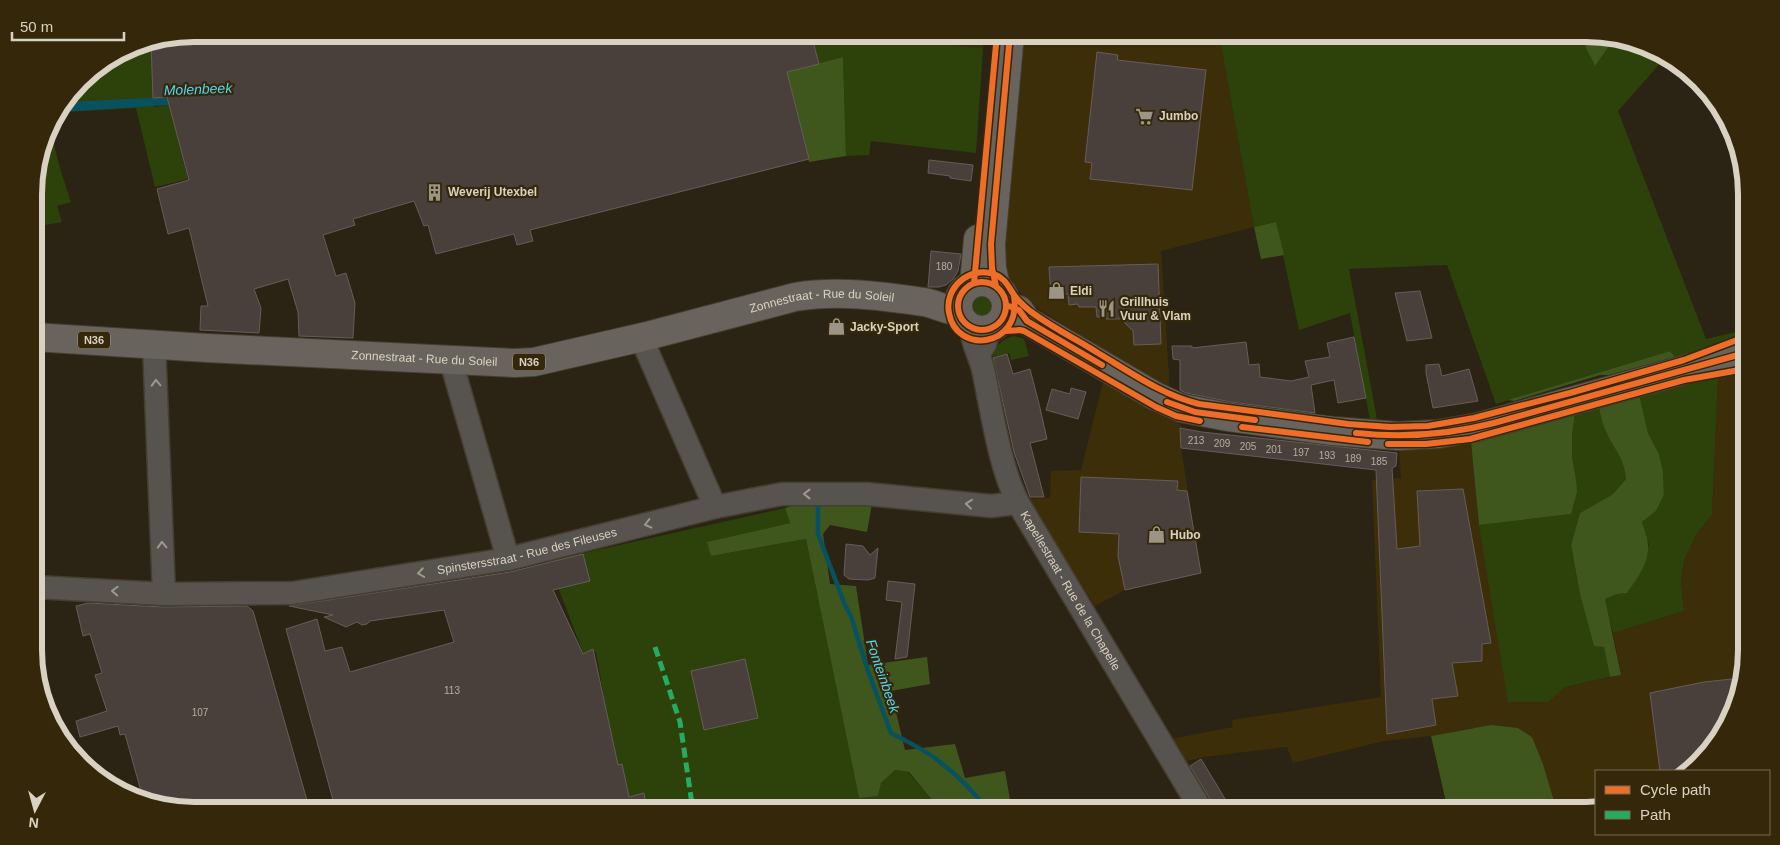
<svg xmlns="http://www.w3.org/2000/svg" width="1780" height="845" font-family="Arial,sans-serif">
<style>
.built{fill:#3d2e0a}
.green{fill:#2d410b}
.forest{fill:#3f571c}
.water{fill:#085260}
.lines{fill:none;stroke-linecap:round;stroke-linejoin:round}
.stream{stroke:#085260;stroke-width:4.5}
.building{fill:#49403c;stroke:#665d59}
.minor-casing{stroke:#453f31;stroke-width:25}
.major-casing{stroke:#453f31;stroke-width:30}
.minor{stroke:#57534e;stroke-width:22}
.major{stroke:#69635d;stroke-width:28}
.quiet{stroke:#26ab63;stroke-width:5;stroke-dasharray:10 5;stroke-linecap:butt}
.cycleway-casing{stroke:#35280a;stroke-width:9}
.cycleway{stroke:#ee6e29;stroke-width:6}
.oneway{stroke:#9e988d}
.labels{text-anchor:middle;stroke-width:4.5;stroke-linejoin:round;paint-order:stroke}
.number-label{font-size:10px;fill:#b5ada0}
.shield{fill:#35280a;stroke:#a89e8a;stroke-width:1}
.shield-label{font-size:11px;font-weight:bold;fill:#d9d1c1}
.poi-label{font-size:12px;font-weight:bold;fill:#d9d1c1;stroke:#35280a;text-anchor:start}
.street-label{font-size:12px;fill:#d9d1c1;stroke:#35280a}
.water-label{font-size:14px;font-style:italic;fill:#52d5f7;stroke:#35280a}
.rim{fill:none;stroke:#d9d1c1;stroke-width:6}
</style>
<rect width="100%" height="100%" fill="#2b2414"/>
<path class="built" d="M848,34H984L983,48L940,45Z
M1022,34H1219L1254,227L1161,251L1170,392L1036,307L1016,289L1005,272L999,251Z
M1745,371L1746,651L1734,712L1707,756L1690,771H1596V811H1557L1543,764L1532,737L1518,728H1472L1431,736L1384,741L1293,763L1287,747L1203,757L1179,763L1166,740L1233,727L1232,720L1381,697L1372,480L1401,478L1399,450L1424,449L1471,442L1479,525L1548,702L1566,687L1621,675L1613,633L1684,611L1681,581L1684,561L1696,535L1712,515L1718,377Z
M1103,382L1154,412L1181,425V448L1201,573L1125,590L1095,606L1026,499L1050,498L1051,471L1081,470Z"/>
<path class="green" d="M811,34C869,34 925,44 983,48L976,153L871,141L869,155L846,156L843,57L819,64Z
M1219,34H1579L1595,65L1614,39L1647,46L1664,59L1618,111L1706,339L1745,330V335C1722,342 1699,358 1675,357L1670,351L1496,404L1447,265L1349,269L1377,419L1370,420L1350,313L1299,330L1276,222L1254,227Z
M151,42L154,107L169,105L188,179L155,187L136,108L65,112C60,117 56,122 54,129C50,143 66,186 71,202L57,206L62,222L34,227V184L50,124L88,74L133,46Z
M972 307a10 10 0 1 1 20 0a10 10 0 1 1-20 0Z
M1014,336L1024,339L1029,356L1011,360L1009,353L993,357C995,345 1003,339 1014,336Z
M1718,377L1712,515L1696,535L1684,561L1681,581L1684,611L1613,633L1604,599L1617,594L1627,593L1649,545L1642,522L1656,511L1664,495L1663,471L1659,454L1648,433L1639,394L1685,383Z
M1599,406L1625,467L1626,479L1613,494L1580,513L1571,545L1580,594L1594,645L1604,647L1610,677L1566,687L1548,702H1508L1479,525L1570,514L1576,479L1572,457V435L1575,413Z
M785,508L790,523L708,542L711,556L806,539L859,798L881,783L895,770L908,772L941,811H582L572,777L616,764L596,652L584,655L548,561Z"/>
<path class="forest" d="M1579,34L1614,39L1595,66Z
M843,57L846,156L809,162L787,72Z
M1276,222L1284,255L1261,259L1254,227Z
M1670,351L1675,357L1609,375H1600L1514,401L1508,400Z
M1639,394L1648,433L1659,454L1663,471L1664,495L1656,511L1642,522C1644,529 1648,538 1648,545C1649,564 1637,578 1627,593L1617,594L1605,599L1621,675L1610,677L1604,647L1594,646L1580,594L1571,545L1580,513L1613,494L1626,479C1624,455 1613,449 1605,429C1602,422 1600,414 1599,406Z
M1575,413L1572,435V457L1576,479L1577,492L1571,514L1479,525L1471,442Z
M809,501L872,504L867,532L830,525L823,534L830,584L856,586L868,665L927,657L930,684L891,691L905,750L955,744L965,778L1005,771L1012,811H941L909,772L895,770L881,783L878,796L859,798L806,539L711,556L707,542L790,523L785,508Z
M1491,725L1518,728L1532,737L1543,764L1557,811H1448L1431,736Z"/>
<path class="water" d="M332,89L169,105L59,112L67,102Z"/>
<g class="lines">
<path class="stream" d="M818,507V534L845,605L851,616L868,671L891,733C904,740 919,747 932,756C953,771 973,790 988,811"/>
</g>
<path class="building" d="M194,34H811L819,64L787,72L809,159L530,230L533,241L517,245L514,234L436,254L428,225L424,226L414,201L353,219L355,225L323,235L336,276L346,273L355,303L353,338L299,336L298,312L288,279L254,289L261,308L259,333L200,330L201,306H208L189,228L168,234L157,189L189,180L167,97L153,98L151,42Z
M1097,52L1118,55L1117,60L1206,70L1192,190L1090,179L1092,163L1085,162Z
M929,160L973,165L971,181L950,178V176L928,173Z
M931,251L961,254L958,271L953,279L946,285L939,287H928Z
M1158,264L1161,344L1134,345L1133,331L1121,319H1106V317H1097L1096,307H1079L1078,304L1069,305L1068,294L1051,295L1049,267Z
M1420,291L1432,338L1407,341L1395,293Z
M1354,337L1366,398L1338,403L1334,380L1311,385L1315,413L1230,402L1186,393L1180,390V360L1173,359L1172,346H1192V348L1246,342L1249,365L1259,364L1260,377L1291,381L1309,377L1305,361L1330,357L1327,343Z
M1007,354L1013,374L1030,369L1040,408L1047,439L1030,443L1044,497H1030L1014,452L993,358Z
M1439,364L1442,376L1469,369L1478,401L1433,408L1426,373V365Z
M1071,388L1086,392L1078,419L1046,410L1052,389L1070,394Z
M1180,428L1202,432L1397,453L1396,466L1392,468L1397,549L1420,546L1417,491L1463,489L1491,643L1482,644V661L1452,663L1458,696L1432,699L1436,725L1387,734L1376,470L1181,448Z
M1081,477L1178,481L1177,490L1187,491L1201,573L1125,590L1118,556L1119,534L1079,532Z
M846,544L863,546L870,555L878,548L875,578L868,580L849,579L844,575Z
M583,554L590,581L553,590L583,654L593,649L618,765L622,764L629,797L644,793L647,811H482L480,806L462,811H336L286,629L317,619L325,651L342,647L350,672L454,642L444,610L370,621L367,624L362,625L357,622L346,627L324,617L333,615L289,606L510,572Z
M888,581L915,584L907,657L895,659L902,602L886,600Z
M88,603L163,607L247,606L253,611L310,811H194L133,799L127,795L141,791L125,734L120,735L118,726L80,737L76,721L107,711L95,675L102,673L90,634L83,636L76,606Z
M745,659L758,718L704,730L691,671Z
M1741,678L1734,712L1707,756L1690,771H1660L1650,693L1704,682Z
M1201,759L1218,787L1232,811H1215L1213,804L1190,766Z"/>
<g class="lines">
<defs>
<g id="minor">
<path id="s1" d="M971,328C972,343 979,354 983,369C992,411 999,465 1018,503L1202,811"/>
<path d="M647,336V351L715,507"/>
<path d="M154,344L164,594"/>
<path d="M979,354L985,344L989,330"/>
<path d="M451,361L508,559"/>
<path id="s2" d="M35,587L164,594L293,593L508,559L715,507L782,494H867L991,506L1018,503"/>
</g>
<g id="major">
<circle cx="982" cy="306" r="24"/>
<path d="M974,283L978,239"/>
<path d="M996,286L992,268L991,244L1010,34"/>
<path d="M1006,305L1019,310L1027,321L1155,396L1181,408L1228,417L1333,431L1398,436L1438,434L1478,427L1745,353"/>
<path id="s3" d="M34,337L207,348L515,363L534,362L647,336L795,297C839,290 881,296 924,302C936,304 944,310 958,311"/>
</g>
</defs>
<use href="#minor" class="minor-casing"/>
<use href="#major" class="major-casing"/>
<use href="#minor" class="minor"/>
<use href="#major" class="major"/>
<path class="quiet" d="M655,647L680,722L693,811
M839,811L851,809"/>
<defs>
<path id="cycleway" d="M958 306a24 24 0 1 1 48 0a24 24 0 1 1-48 0Z
M974,283L997,34
M996,286L992,268L991,244L1010,34
M1014,296C1022,348 956,355 949,313C944,288 969,266 994,274C1005,278 1008,286 1014,295C1018,301 1025,307 1030,311C1051,327 1076,339 1098,353C1130,372 1162,395 1199,404L1348,424L1390,427L1428,426L1474,418L1570,393L1684,360L1745,337
M1006,305L1019,310L1027,321L1102,365
M1005,331L1020,330L1024,331L1156,407L1176,416L1200,421
M1167,402L1195,412L1255,420
M1242,427L1368,442
M1356,433C1404,438 1448,435 1494,423L1745,353
M1388,444H1426L1470,439L1684,380L1745,369"/>
</defs>
<use href="#cycleway" class="cycleway-casing"/>
<use href="#cycleway" class="cycleway"/>
</g>
<defs><path id="oneway-chevron" d="M-2-3.5L2.5 0L-2 3.5" fill="none" stroke-width="1.6" stroke-linecap="round" stroke-linejoin="round" transform="scale(1.25)"/></defs>
<g class="oneway">
<use href="#oneway-chevron" transform="translate(156 383) rotate(-92)"/>
<use href="#oneway-chevron" transform="translate(807 494) rotate(180)"/>
<use href="#oneway-chevron" transform="translate(969 504) rotate(-174)"/>
<use href="#oneway-chevron" transform="translate(648 524) rotate(166)"/>
<use href="#oneway-chevron" transform="translate(162 545) rotate(-92)"/>
<use href="#oneway-chevron" transform="translate(421 573) rotate(171)"/>
<use href="#oneway-chevron" transform="translate(115 591) rotate(-177)"/>
</g>
<defs>
<symbol id="supermarket-bare" viewBox="-9 -9 18 18"><path d="M-6-5.5h2.5l.6 2H6L4.5 2H-2.5L-4.4-4H-6ZM-1.5 3.2a1.3 1.3 0 1 0 .1 0ZM3 3.2a1.3 1.3 0 1 0 .1 0Z" fill="#9c9484" stroke="#35280a" stroke-width="2.5" paint-order="stroke"/></symbol>
<symbol id="building-bare" viewBox="-9 -9 18 18"><path d="M-4-6H4V6H1V3H-1V6H-4ZM-2.5-4.3h1.7v1.8h-1.7ZM.8-4.3h1.7v1.8H.8ZM-2.5-1h1.7V.8h-1.7ZM.8-1h1.7V.8H.8Z" fill="#9c9484" stroke="#35280a" stroke-width="2.5" paint-order="stroke"/></symbol>
<symbol id="shop-bare" viewBox="-9 -9 18 18"><path d="M-5-2.5h2.3a2.7 3.5 0 0 1 5.4 0H5L5.5 6h-11ZM-1.5-2.5h3a1.5 2.3 0 0 0-3 0Z" fill="#9c9484" stroke="#35280a" stroke-width="2.5" paint-order="stroke"/></symbol>
<symbol id="restaurant-bare" viewBox="-9 -9 18 18"><path d="M-5-6h1v4h1v-4h1v4h1v-4h1v5L-1.5 .5V6h-2V.5L-5-1ZM5-6V6H3V1.5H1.5Q1.5-4 5-6Z" fill="#9c9484" stroke="#35280a" stroke-width="2.5" paint-order="stroke"/></symbol>
</defs>
<g fill-rule="evenodd">
<use href="#supermarket-bare" x="1132" y="104" width="25" height="25"/>
<use href="#building-bare" x="422" y="180" width="25" height="25"/>
<use href="#shop-bare" x="1044" y="278" width="25" height="25"/>
<use href="#restaurant-bare" x="1094" y="296" width="25" height="25"/>
<use href="#shop-bare" x="824" y="314" width="25" height="25"/>
<use href="#shop-bare" x="1144" y="522" width="25" height="25"/>
</g>
<g class="labels">
<g class="number-label">
<text x="944" y="270">180</text>
<text x="1196" y="444">213</text>
<text x="1222" y="447">209</text>
<text x="1248" y="450">205</text>
<text x="1274" y="453">201</text>
<text x="1301" y="456">197</text>
<text x="1327" y="459">193</text>
<text x="1353" y="462">189</text>
<text x="1379" y="465">185</text>
<text x="452" y="694">113</text>
<text x="200" y="716">107</text>
</g>
<g class="shield">
<rect x="78" y="331.5" width="32" height="17" rx="4"/>
<rect x="513" y="353.5" width="32" height="17" rx="4"/>
</g>
<g class="shield-label">
<text x="94" y="344">N36</text>
<text x="529" y="366">N36</text>
</g>
<g class="poi-label">
<text x="1159" y="120">Jumbo</text>
<text x="448" y="196">Weverij Utexbel</text>
<text x="1070" y="295">Eldi</text>
<text x="1120" y="306">Grillhuis<tspan x="1120" dy="14">Vuur &amp; Vlam</tspan></text>
<text x="850" y="331">Jacky-Sport</text>
<text x="1170" y="539">Hubo</text>
</g>
<g class="street-label">
<text dy="4" stroke="none"><textPath href="#s3" startOffset="796">Zonnestraat - Rue du Soleil</textPath></text>
<text dy="4" stroke="none"><textPath href="#s3" startOffset="391">Zonnestraat - Rue du Soleil</textPath></text>
<text dy="4" stroke="none"><textPath href="#s2" startOffset="496">Spinstersstraat - Rue des Fileuses</textPath></text>
<text dy="4" stroke="none"><textPath href="#s1" startOffset="284">Kapellestraat - Rue de la Chapelle</textPath></text>
</g>
<g class="water-label">
<text transform="translate(198 89) rotate(-2)" y="5">Molenbeek</text>
<text transform="translate(883 676) rotate(71)" y="5">Fonteinbeek</text>
</g>
</g>
<path d="M0 0H1780V845H0ZM194 42H1586A152 152 0 0 1 1738 194V650A152 152 0 0 1 1586 802H194A152 152 0 0 1 42 650V194A152 152 0 0 1 194 42Z" fill="#35280a" fill-rule="evenodd"/>
<path class="rim" d="M194 42H1586A152 152 0 0 1 1738 194V650A152 152 0 0 1 1586 802H194A152 152 0 0 1 42 650V194A152 152 0 0 1 194 42Z"/>
<rect x="1595" y="770" width="175" height="65" fill="#35280a" stroke="#776c53"/>
<rect x="1605" y="786" width="25" height="8" fill="#ee6e29" stroke="#776c53"/>
<text x="1640" y="795" font-size="15" fill="#d9d1c1">Cycle path</text>
<rect x="1605" y="811" width="25" height="8" fill="#26ab63" stroke="#776c53"/>
<text x="1640" y="820" font-size="15" fill="#d9d1c1">Path</text>
<g transform="translate(35 810) rotate(186)" stroke="#35280a" stroke-width="4" paint-order="stroke">
<path d="M0-4L9 19L0 12L-9 19Z" fill="#d9d1c1"/>
<text y="-8" font-size="14" font-weight="bold" text-anchor="middle" fill="#d9d1c1">N</text>
</g>
<path d="M12 32v8h112v-8" fill="none" stroke="#d9d1c1" stroke-width="2.5"/>
<text x="20" y="32" font-size="15" fill="#d9d1c1" stroke="#35280a" stroke-width="4" paint-order="stroke">50 m</text>
</svg>
